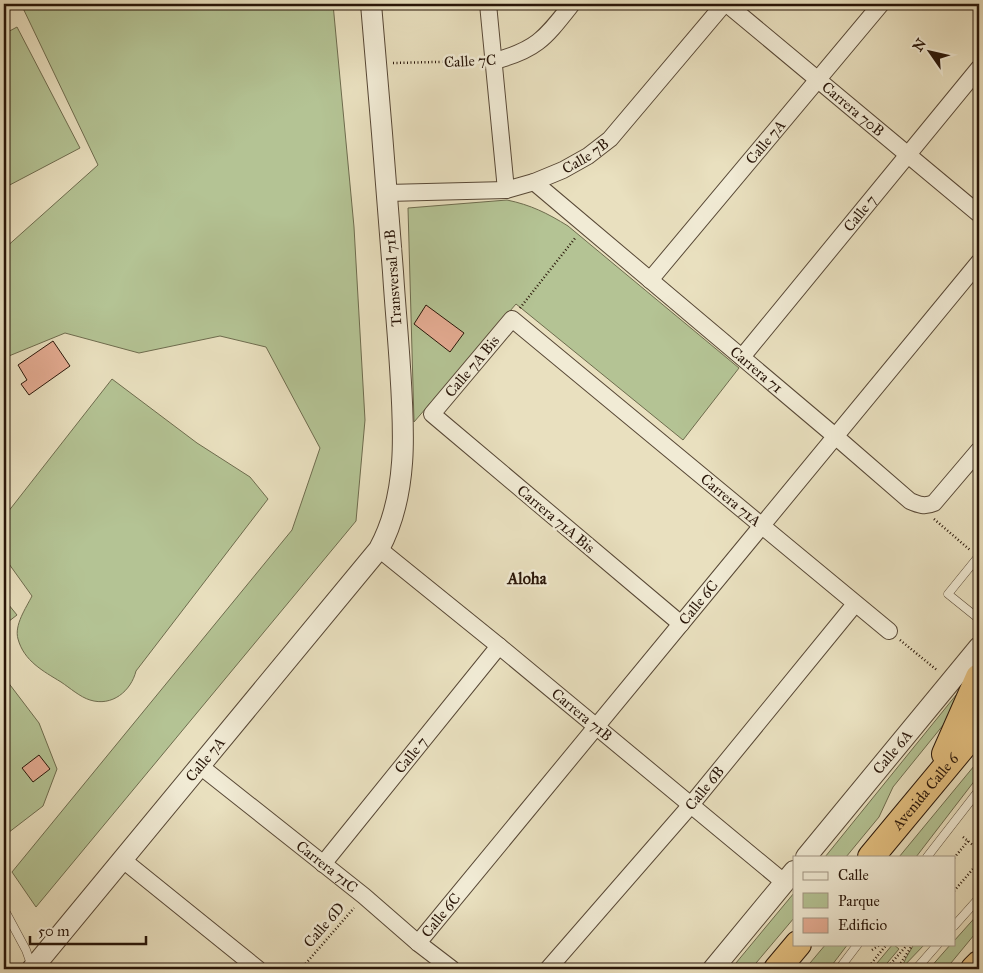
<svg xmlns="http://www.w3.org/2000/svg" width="983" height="973" font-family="'IM FELL Great Primer',serif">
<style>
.green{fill:#b4c394;stroke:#6e6c4e}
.building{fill:#e5ac93;stroke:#281508}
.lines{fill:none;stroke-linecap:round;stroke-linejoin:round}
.service-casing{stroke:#584836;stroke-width:9}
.minor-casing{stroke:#584836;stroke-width:18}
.tertiary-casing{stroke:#584836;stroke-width:22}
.trunk-casing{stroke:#281508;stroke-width:28}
.path{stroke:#281508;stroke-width:2.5;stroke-dasharray:1 2.5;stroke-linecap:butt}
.service{stroke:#f1ebd5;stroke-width:8}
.minor{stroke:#f1ebd5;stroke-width:16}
.tertiary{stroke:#f1ebd5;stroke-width:20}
.trunk{stroke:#e4c080;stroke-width:26}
.labels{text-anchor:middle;stroke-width:5;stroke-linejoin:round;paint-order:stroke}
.street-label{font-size:15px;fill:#281508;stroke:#f1ebd5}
.neighbourhood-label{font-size:16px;font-weight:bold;fill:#281508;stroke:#f1ebd5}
</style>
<rect width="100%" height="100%" fill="#e9e0bf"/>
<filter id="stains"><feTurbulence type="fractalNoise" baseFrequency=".004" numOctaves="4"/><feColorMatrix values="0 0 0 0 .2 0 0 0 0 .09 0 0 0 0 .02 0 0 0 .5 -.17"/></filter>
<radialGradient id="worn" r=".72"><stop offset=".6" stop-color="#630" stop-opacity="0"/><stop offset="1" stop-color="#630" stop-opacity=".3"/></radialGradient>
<path class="green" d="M21,4H333L354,227L365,420L356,521L36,907L12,872L292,530L320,448L266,347L220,336L139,353L65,333L4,358V249L98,165Z
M17,27L80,148L4,188V34Z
M507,200C531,205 547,213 568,226L739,368L683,440L516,304L414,422L408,208Z
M112,379L197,443L250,477L268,499L136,671C131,691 112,707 90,700C80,697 70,688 61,682C43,671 24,661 18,639C14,625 26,608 32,596L4,557V517Z
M4,599L17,615L4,625Z
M4,677L39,723L57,769L43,806L4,836Z
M969,679L961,703L893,787L879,817L846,857H825Z
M979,760V775L916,857H899Z
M794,893V918L751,969H731Z
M979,913V929L946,969H929L951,944H954V941Z
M826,944H848L829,969H805Z
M893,944L899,949L882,969H872Z
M914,944H925L901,969L906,958Z"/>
<path class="building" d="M426,305L464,333L450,352L414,324Z
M53,341L70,366L29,395L21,384L27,380L18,365Z
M39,755L50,769L33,782L22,768Z"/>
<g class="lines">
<defs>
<path id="service" d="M979,558L978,557L948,594L979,619
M927,857L979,790
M4,909L26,950L32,967
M954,926L979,898
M839,969L858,944
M916,969L938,944"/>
<g id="minor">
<path d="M488,4L506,190"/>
<path id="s1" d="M727,4L979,214"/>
<path d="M494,61C537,50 545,38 572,4"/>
<path id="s2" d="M534,182L835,436L910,501C919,505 925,507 934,503L979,450"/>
<path id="s3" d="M387,193L506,190L534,182L563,170L588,156L610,139L724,4"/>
<path id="s4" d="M650,280L881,4"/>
<path id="s5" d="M742,357L979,68"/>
<path id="s6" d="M379,549L499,646L785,883"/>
<path id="s7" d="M681,624L432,414L512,319L889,631"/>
<path id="s8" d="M200,766L364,896L418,943L452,969"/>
<path d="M123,860L258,969"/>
<path id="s9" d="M323,864L499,646"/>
<path id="s10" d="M418,943L979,262"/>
<path id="s11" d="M548,969L690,806L855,604"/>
</g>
<g id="tertiary">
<path id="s12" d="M806,857L979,647"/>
<path id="s13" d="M32,969L379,549C409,494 404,427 400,367C398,335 395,304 393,272C386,183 379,93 371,4"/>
<path d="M713,969L794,871"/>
</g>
<g id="trunk">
<path d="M945,754L979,677"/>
<path id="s14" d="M871,857L979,727"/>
<path d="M777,969L798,944"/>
<path d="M974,969L979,964"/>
</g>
</defs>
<use href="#service" class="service-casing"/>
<use href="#minor" class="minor-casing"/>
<use href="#tertiary" class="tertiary-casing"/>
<use href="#trunk" class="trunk-casing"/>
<path class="path" d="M393,63L477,61
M520,308L576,237
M934,519L970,550
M900,640L938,671
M963,837L979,850
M954,858L968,841
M954,891L979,862
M872,950L881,944
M301,969L354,908
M867,969L887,944
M886,969L908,944
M897,969L913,944"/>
<use href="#service" class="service"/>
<use href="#minor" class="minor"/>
<use href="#tertiary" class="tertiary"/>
<use href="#trunk" class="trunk"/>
</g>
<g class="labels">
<g class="street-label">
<text transform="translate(470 61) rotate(-3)" y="5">Calle 7C</text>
<text dy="5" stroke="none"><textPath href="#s1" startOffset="164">Carrera 70B</textPath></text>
<text dy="5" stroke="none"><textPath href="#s4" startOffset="180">Calle 7A</textPath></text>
<text dy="5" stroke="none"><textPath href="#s3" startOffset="206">Calle 7B</textPath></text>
<text dy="5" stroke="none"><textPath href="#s5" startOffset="186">Calle 7</textPath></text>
<text transform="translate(393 278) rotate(-94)" y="5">Transversal 71B</text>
<text dy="5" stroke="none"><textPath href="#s7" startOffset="388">Calle 7A Bis</textPath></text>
<text dy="5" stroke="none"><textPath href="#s2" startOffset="291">Carrera 71</textPath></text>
<text dy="5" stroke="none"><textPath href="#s7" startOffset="734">Carrera 71A</textPath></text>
<text transform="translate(556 519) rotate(40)" y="5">Carrera 71A Bis</text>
<text dy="5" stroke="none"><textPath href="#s10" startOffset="441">Calle 6C</textPath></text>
<text dy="5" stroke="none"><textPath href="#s6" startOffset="262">Carrera 71B</textPath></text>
<text dy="5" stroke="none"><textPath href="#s12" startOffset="136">Calle 6A</textPath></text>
<text dy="5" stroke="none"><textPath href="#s9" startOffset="140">Calle 7</textPath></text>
<text dy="5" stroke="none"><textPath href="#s13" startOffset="272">Calle 7A</textPath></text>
<text dy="5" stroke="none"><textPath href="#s11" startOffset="239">Calle 6B</textPath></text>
<text dy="5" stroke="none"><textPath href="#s14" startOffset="85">Avenida Calle 6</textPath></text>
<text dy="5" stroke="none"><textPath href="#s8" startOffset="162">Carrera 71C</textPath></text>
<text dy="5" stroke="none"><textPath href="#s10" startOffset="36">Calle 6C</textPath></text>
<text transform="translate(324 925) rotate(-49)" y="5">Calle 6D</text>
</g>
<g class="neighbourhood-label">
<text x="527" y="584">Aloha</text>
</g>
</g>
<rect width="983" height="973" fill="none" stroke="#e9e0bf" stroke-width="20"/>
<rect x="5" y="5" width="973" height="963" fill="none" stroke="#281508" stroke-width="2.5"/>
<rect x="10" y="10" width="963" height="953" fill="none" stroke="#281508"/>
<rect x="793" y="856" width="162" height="90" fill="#f1ebd5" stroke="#a19583"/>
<rect x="803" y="872" width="25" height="8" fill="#f1ebd5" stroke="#a19583"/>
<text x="838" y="880" font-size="15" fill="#281508">Calle</text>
<rect x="803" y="893" width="25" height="15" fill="#b4c394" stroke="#a19583"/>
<text x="838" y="906" font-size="15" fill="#281508">Parque</text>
<rect x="803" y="918" width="25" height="15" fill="#e5ac93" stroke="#a19583"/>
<text x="838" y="930" font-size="15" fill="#281508">Edificio</text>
<g transform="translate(930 52) rotate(304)" stroke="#f1ebd5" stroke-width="4" paint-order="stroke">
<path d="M0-4L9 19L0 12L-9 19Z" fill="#281508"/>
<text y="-8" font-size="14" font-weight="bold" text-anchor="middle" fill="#281508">N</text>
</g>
<path d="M30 936v8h116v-8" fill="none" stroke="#281508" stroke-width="2.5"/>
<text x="38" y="936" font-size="15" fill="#281508" stroke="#f1ebd5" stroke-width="4" paint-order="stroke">50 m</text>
<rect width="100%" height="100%" filter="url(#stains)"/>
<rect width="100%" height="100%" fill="url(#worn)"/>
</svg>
